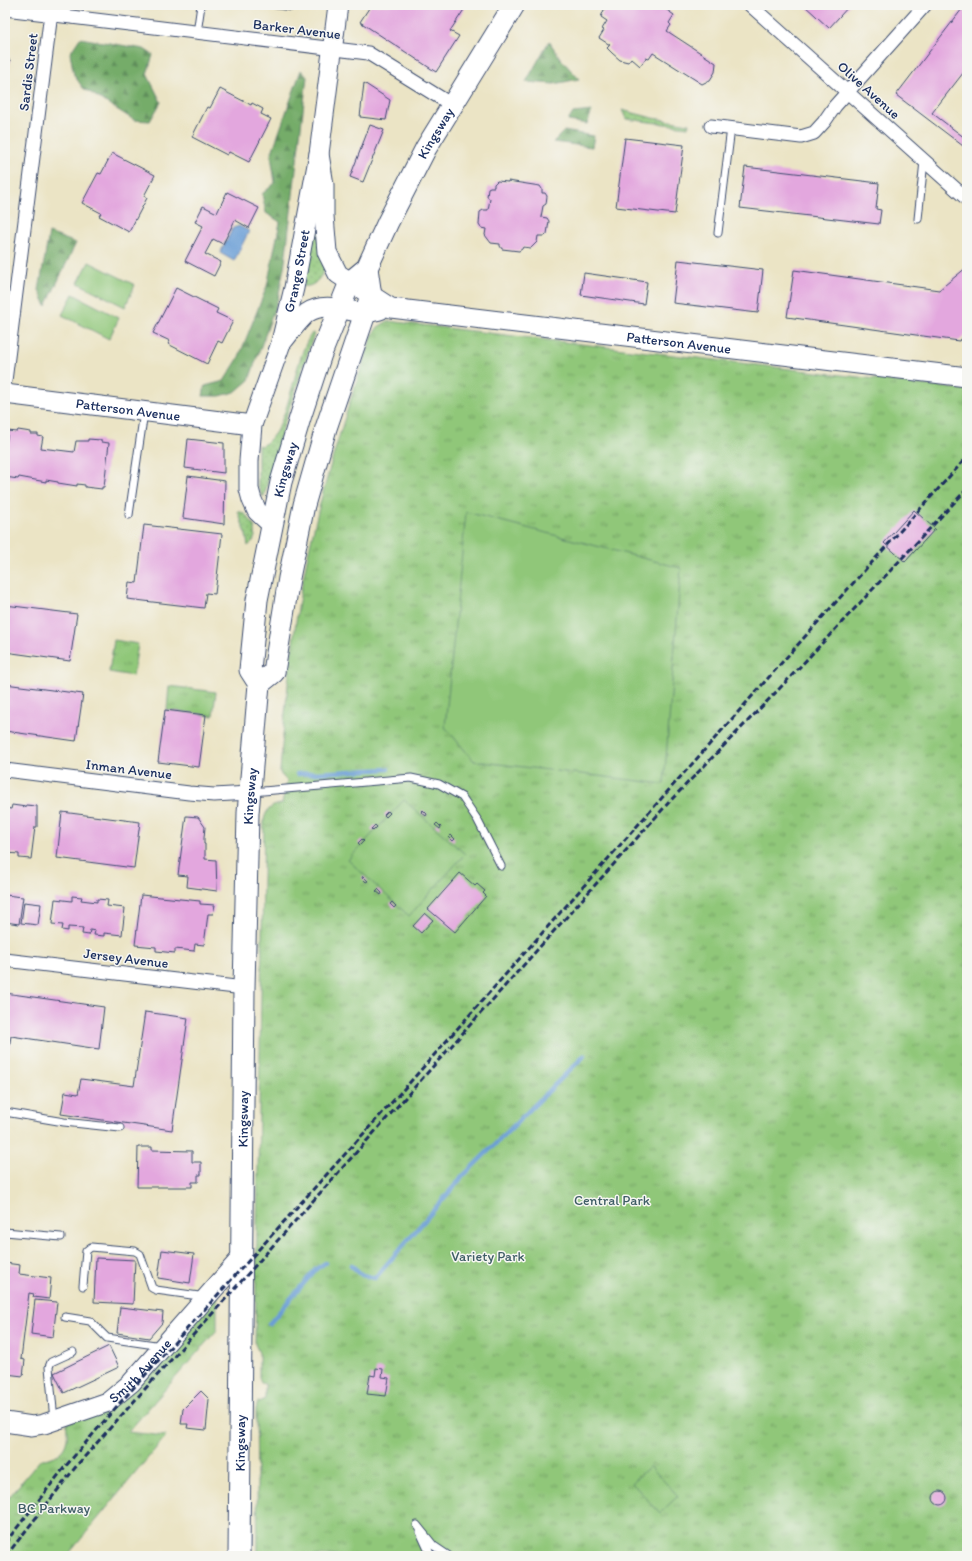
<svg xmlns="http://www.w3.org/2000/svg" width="972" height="1561" font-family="Itim,sans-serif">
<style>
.grass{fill:url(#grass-dots);stroke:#567b6c}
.forest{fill:url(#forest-firs);stroke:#486e64}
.park{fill:url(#park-tufts);stroke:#567b6c}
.pitch{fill:#90c779;stroke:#567b6c}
.water{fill:#6a9ed6;stroke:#42669a}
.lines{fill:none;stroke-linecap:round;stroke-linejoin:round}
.stream{stroke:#6a9ed6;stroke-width:4.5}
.building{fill:#e3a7de}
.lane-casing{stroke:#3a4a6d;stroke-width:9}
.street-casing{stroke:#3a4a6d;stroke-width:15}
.secondary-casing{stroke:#3a4a6d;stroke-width:21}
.primary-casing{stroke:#3a4a6d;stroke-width:23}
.lane{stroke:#fff;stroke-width:7}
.street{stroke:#fff;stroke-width:13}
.secondary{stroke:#fff;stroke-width:19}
.primary{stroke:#fff;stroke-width:21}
.rail{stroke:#1b2f5e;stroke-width:3;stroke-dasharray:6 3;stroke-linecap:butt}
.labels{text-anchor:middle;stroke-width:3;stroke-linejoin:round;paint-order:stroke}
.street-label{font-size:14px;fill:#1b2f5e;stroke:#f6f6f2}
.park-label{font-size:14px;fill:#3e5d66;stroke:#f6f6f2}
</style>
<defs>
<pattern id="grass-dots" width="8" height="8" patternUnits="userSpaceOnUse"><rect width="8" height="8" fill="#90c779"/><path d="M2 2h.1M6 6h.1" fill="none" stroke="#75a266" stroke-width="1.8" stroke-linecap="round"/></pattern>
<pattern id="forest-firs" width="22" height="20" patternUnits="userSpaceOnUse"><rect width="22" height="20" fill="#74ac69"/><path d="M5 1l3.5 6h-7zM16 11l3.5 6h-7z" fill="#5e8c5a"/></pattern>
<pattern id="park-tufts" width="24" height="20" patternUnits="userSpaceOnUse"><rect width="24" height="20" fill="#90c779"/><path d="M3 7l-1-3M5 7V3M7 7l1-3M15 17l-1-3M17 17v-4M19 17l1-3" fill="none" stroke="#75a266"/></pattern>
</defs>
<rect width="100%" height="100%" fill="#f6f6f2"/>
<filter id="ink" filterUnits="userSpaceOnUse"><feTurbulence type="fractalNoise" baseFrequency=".025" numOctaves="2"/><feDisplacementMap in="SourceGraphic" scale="8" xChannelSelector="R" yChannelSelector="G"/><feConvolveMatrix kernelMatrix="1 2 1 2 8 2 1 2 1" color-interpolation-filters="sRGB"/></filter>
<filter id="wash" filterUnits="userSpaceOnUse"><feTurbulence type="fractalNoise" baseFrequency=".012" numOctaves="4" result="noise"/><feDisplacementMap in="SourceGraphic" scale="16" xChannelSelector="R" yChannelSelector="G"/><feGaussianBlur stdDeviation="0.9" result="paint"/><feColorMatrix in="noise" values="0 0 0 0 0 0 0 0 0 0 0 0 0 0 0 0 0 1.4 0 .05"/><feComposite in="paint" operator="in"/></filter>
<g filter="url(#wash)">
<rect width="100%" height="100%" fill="#ebe4c5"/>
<path class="grass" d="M622,110L653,118L689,124L688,127L626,119Z
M315,221L326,269C319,278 315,288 303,286Z
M312,333L314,334L284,424L264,496H262L258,485V445L261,446C291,432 292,360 312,333Z
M238,511C248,513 259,528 254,539C253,542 250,544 248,546L246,535Z"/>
<path class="forest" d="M80,38L144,49L153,55L147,74L161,102L150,121L134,120L83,88L74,75L70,53Z
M549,41L560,58L579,79L554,84L526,82Z
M301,70L307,77L285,262L278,299L249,380L235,392L220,396H203L205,386L224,381L238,359L267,286L280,222L266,213L262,194L275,183L271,155Z
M592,111L587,124L568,121L573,113Z
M564,131L594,136L592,147L553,142Z
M49,233L76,243L46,306L39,290Z"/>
<path class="park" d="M388,321L967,390V1556H258L256,1409L258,1402L265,1399V1384L261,1383L259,1378V1353L255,1344L264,820C266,809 272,805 282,804L287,781L281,775L280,771C285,708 291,646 302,584C318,499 344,416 373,334L378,327Z
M114,640L138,644L133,676L109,672Z
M169,686L216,692L213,716L167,710Z
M217,1296V1330L128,1432L166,1436L67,1556H5V1502L41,1459C53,1459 65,1453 67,1439C68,1434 66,1429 67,1423L84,1417Z"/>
<path class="pitch" d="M89,262L135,285L125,307L78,283Z
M73,294L119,318L109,339L62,315Z
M466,512L681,568L664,784L474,761L445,727Z
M404,800L465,854L409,916L348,860Z
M650,1466L678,1496L660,1513L632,1483Z"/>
<path class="water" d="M239,226L249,231L234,261L220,253L233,228Z"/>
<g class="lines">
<path class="stream" d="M297,774L388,769
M351,1265L362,1275L375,1278L463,1176L584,1056
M269,1324L316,1269L325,1263"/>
</g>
<g id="blocks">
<path class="building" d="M247,5H293L292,11Z
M371,5H467L450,31L459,36L436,72L360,22Z
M606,5H666L664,8L674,15L669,23L671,25L667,31L716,63L715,72L710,80L702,84L653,53L649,59L646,58L640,66L631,58L628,62L620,60L612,53L607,48L610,45L599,38L604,30L602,29L607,21L601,17Z
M804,5H850L829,28Z
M962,9L967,13V68L932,113L965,138L967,134V149L896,95Z
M5,60H10L6,91H5Z
M364,83L390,100L386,120L360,117Z
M220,89L251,105L252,103L263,109L261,114L271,119L249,162L229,152L227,155L192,137L207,107L210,108Z
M370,125L384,130L363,182L350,177Z
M625,138L684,145L675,214L616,207Z
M112,153L155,175L144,196L147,198L129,232L99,216L101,213L82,203L98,173L101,174Z
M745,167L879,183L876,209L881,210L879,224L740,208Z
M497,181L508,182V181L540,186L542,189V193H545L547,196L546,204L543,206L541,217L547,218L549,221L547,234L545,236H538L537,242L531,248L523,247L522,249L519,251L502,249L500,246V244L491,243L485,235L486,229L481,228L479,225L480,212L483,210H488L490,199L487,197L488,188L490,187H494V184Z
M227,192L259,208L249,228L235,220L223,244L213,239L205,254L221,262L214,276L185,261L203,226L195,222L203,206L217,213Z
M678,260L763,270L758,313L673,303Z
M967,267V334L959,341L787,317L794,270L939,290Z
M584,273L647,282L644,304L581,295Z
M176,288L218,309L216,313L233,321L222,343L218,341L207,364L168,344L170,341L153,333Z
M18,430L31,432V434H38V436L43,437L41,448L74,452L76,441H88V439L101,440V442L109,443L104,487H102V489L85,487V485L77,484V486L58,483V482L46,480V482L19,477L18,479L5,477V444L6,445L8,431L17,432Z
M188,439L224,443V473L185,468Z
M188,476L225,481L224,524L183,518Z
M914,510L935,529L905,562L884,543Z
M144,525L222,534L215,594L206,593L204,608L127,599L129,582L137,583Z
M5,605L77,614L70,661L5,652Z
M5,684L83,694L76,741L5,731Z
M165,710L206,715L199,767L158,762Z
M12,805L26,807V805L37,806V827H35L31,859L19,858V854L7,853V856L5,855V808L11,809Z
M423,810L427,814L426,816L421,812Z
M388,811L390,813L386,817L384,815Z
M62,812L140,822L134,868L57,858Z
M186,816L198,817L205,827L204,838V844H205V859L216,860L217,891L187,887L188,876L178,875Z
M437,823L441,827L440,829L435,825Z
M375,825L377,827L373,831L371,829Z
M451,835L455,839L453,841L449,837Z
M362,839L364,841L360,845L358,843Z
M460,873L475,886L477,884L485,891L483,893L486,896L455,932L428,909Z
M363,876L368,881L366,882L362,878Z
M378,889L382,893L381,895L376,891Z
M5,895L23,897L19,924L5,922Z
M141,895L200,901V904L215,905L213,914H208L204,945L195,944L194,951L175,949V953L156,951V947L135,945Z
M72,896L82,897L81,900L97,902V899L108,900L107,906L125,908L122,935L104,933V936L94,935L95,931L90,930L89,935L82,934L83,928L68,927V931L62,930L63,925L52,924L55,899L72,901Z
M24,902L41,904L38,925L21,923Z
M392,902L396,906L394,908L390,904Z
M425,913L433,920L421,933L413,926Z
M5,993L104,1007L99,1049L11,1036L5,1074Z
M145,1012L188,1018L172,1130L61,1114L65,1092L78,1094L81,1079L134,1086Z
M138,1147H152V1150L192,1151V1162H201V1175H198V1182H192V1187H137Z
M162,1250L194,1254L190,1283L158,1278Z
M96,1258L135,1260L133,1304L94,1302Z
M5,1263L20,1265L19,1274L51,1278L49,1299L33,1297L34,1294L29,1293L21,1359L25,1360L23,1376L6,1374L7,1380L5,1379Z
M35,1300L57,1302L53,1337L31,1334Z
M120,1307L163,1312L162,1323L149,1338L117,1333Z
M109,1346L119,1367L64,1393L54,1373Z
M376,1368L383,1369L382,1377L389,1378L386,1396L367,1394L370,1375L375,1376Z
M201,1391L209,1399L206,1430L187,1428L188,1424H181L183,1409Z
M933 1498a7 7 0 1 1 14 0a7 7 0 1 1-14 0Z"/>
</g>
</g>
<g filter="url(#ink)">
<use href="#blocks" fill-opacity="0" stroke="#3a4a6d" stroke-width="1"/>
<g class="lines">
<defs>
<path id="lane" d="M197,33L201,5
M918,219L924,161
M718,233L731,128
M129,515L144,412
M252,792L411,778L439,784L462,797L477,819L501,866
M5,1112L64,1122L120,1128
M5,1232L61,1237
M83,1286L86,1251L91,1247L135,1251L140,1254L152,1288L156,1290L199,1296L203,1300
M65,1317L90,1321L107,1338L155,1345L159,1350
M54,1420L49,1367L51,1362L73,1352
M417,1525L434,1546L449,1556
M420,1532L431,1556"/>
<path id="street" d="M750,5L967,199
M5,9L368,53L452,105
M711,126L801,137L814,133L824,122L835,106L925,5
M5,381L52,5
M5,770L189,793L214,795L249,793
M5,960L244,988"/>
<g id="secondary">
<path id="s1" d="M319,154L324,185V216L327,252L338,274L391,308L967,377"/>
<path d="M283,341C291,331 298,321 307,313C324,301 346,311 364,313C369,313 375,311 380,310"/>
<path id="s2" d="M5,394L252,425"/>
<path id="s3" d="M272,525L257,511L252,500L249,489V461L252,425L280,346L294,288L319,154L338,5"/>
<path id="s4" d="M5,1422L32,1426L44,1424L108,1402L131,1383L241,1258"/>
</g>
<g id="primary">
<path d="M259,684L274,672L289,578L304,505L326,428L371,296L367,268"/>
<path id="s5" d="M239,1556L244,988L248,813L259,684L250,670L257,600L281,482L300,418L321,354L350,282L367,268L388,222L426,148L514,5"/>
</g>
</defs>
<use href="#lane" class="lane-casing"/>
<use href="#street" class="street-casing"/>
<use href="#secondary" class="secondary-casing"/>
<use href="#primary" class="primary-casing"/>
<use href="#lane" class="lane"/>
<use href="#street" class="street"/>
<use href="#secondary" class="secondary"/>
<use href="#primary" class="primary"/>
<path class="rail" d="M5,1543L64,1468L118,1405L403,1090L809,632L967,457
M6,1556L78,1464L671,800L780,688L967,489"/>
</g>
</g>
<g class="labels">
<g class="street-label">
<text transform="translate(297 29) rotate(7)" y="5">Barker Avenue</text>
<text transform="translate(28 72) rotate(-83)" y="5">Sardis Street</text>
<text transform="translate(869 90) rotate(42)" y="5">Olive Avenue</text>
<text dy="5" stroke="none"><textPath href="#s5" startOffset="1465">Kingsway</textPath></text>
<text dy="5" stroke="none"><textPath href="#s3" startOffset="269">Grange Street</textPath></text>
<text dy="5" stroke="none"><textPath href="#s1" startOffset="476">Patterson Avenue</textPath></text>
<text dy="5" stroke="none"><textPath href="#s2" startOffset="124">Patterson Avenue</textPath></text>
<text dy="5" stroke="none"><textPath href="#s5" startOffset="1093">Kingsway</textPath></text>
<text transform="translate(129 769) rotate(7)" y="5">Inman Avenue</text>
<text dy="5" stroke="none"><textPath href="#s5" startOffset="760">Kingsway</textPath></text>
<text transform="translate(126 958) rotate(7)" y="5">Jersey Avenue</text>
<text dy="5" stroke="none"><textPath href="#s5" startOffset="437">Kingsway</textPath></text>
<text dy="5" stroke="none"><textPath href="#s4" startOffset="152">Smith Avenue</textPath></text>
<text dy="5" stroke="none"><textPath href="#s5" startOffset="113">Kingsway</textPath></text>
</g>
<g class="park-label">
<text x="612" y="1205">Central Park</text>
<text x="488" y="1261">Variety Park</text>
<text x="54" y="1513">BC Parkway</text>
</g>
</g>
<rect width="972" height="1561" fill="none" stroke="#f6f6f2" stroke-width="20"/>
</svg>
